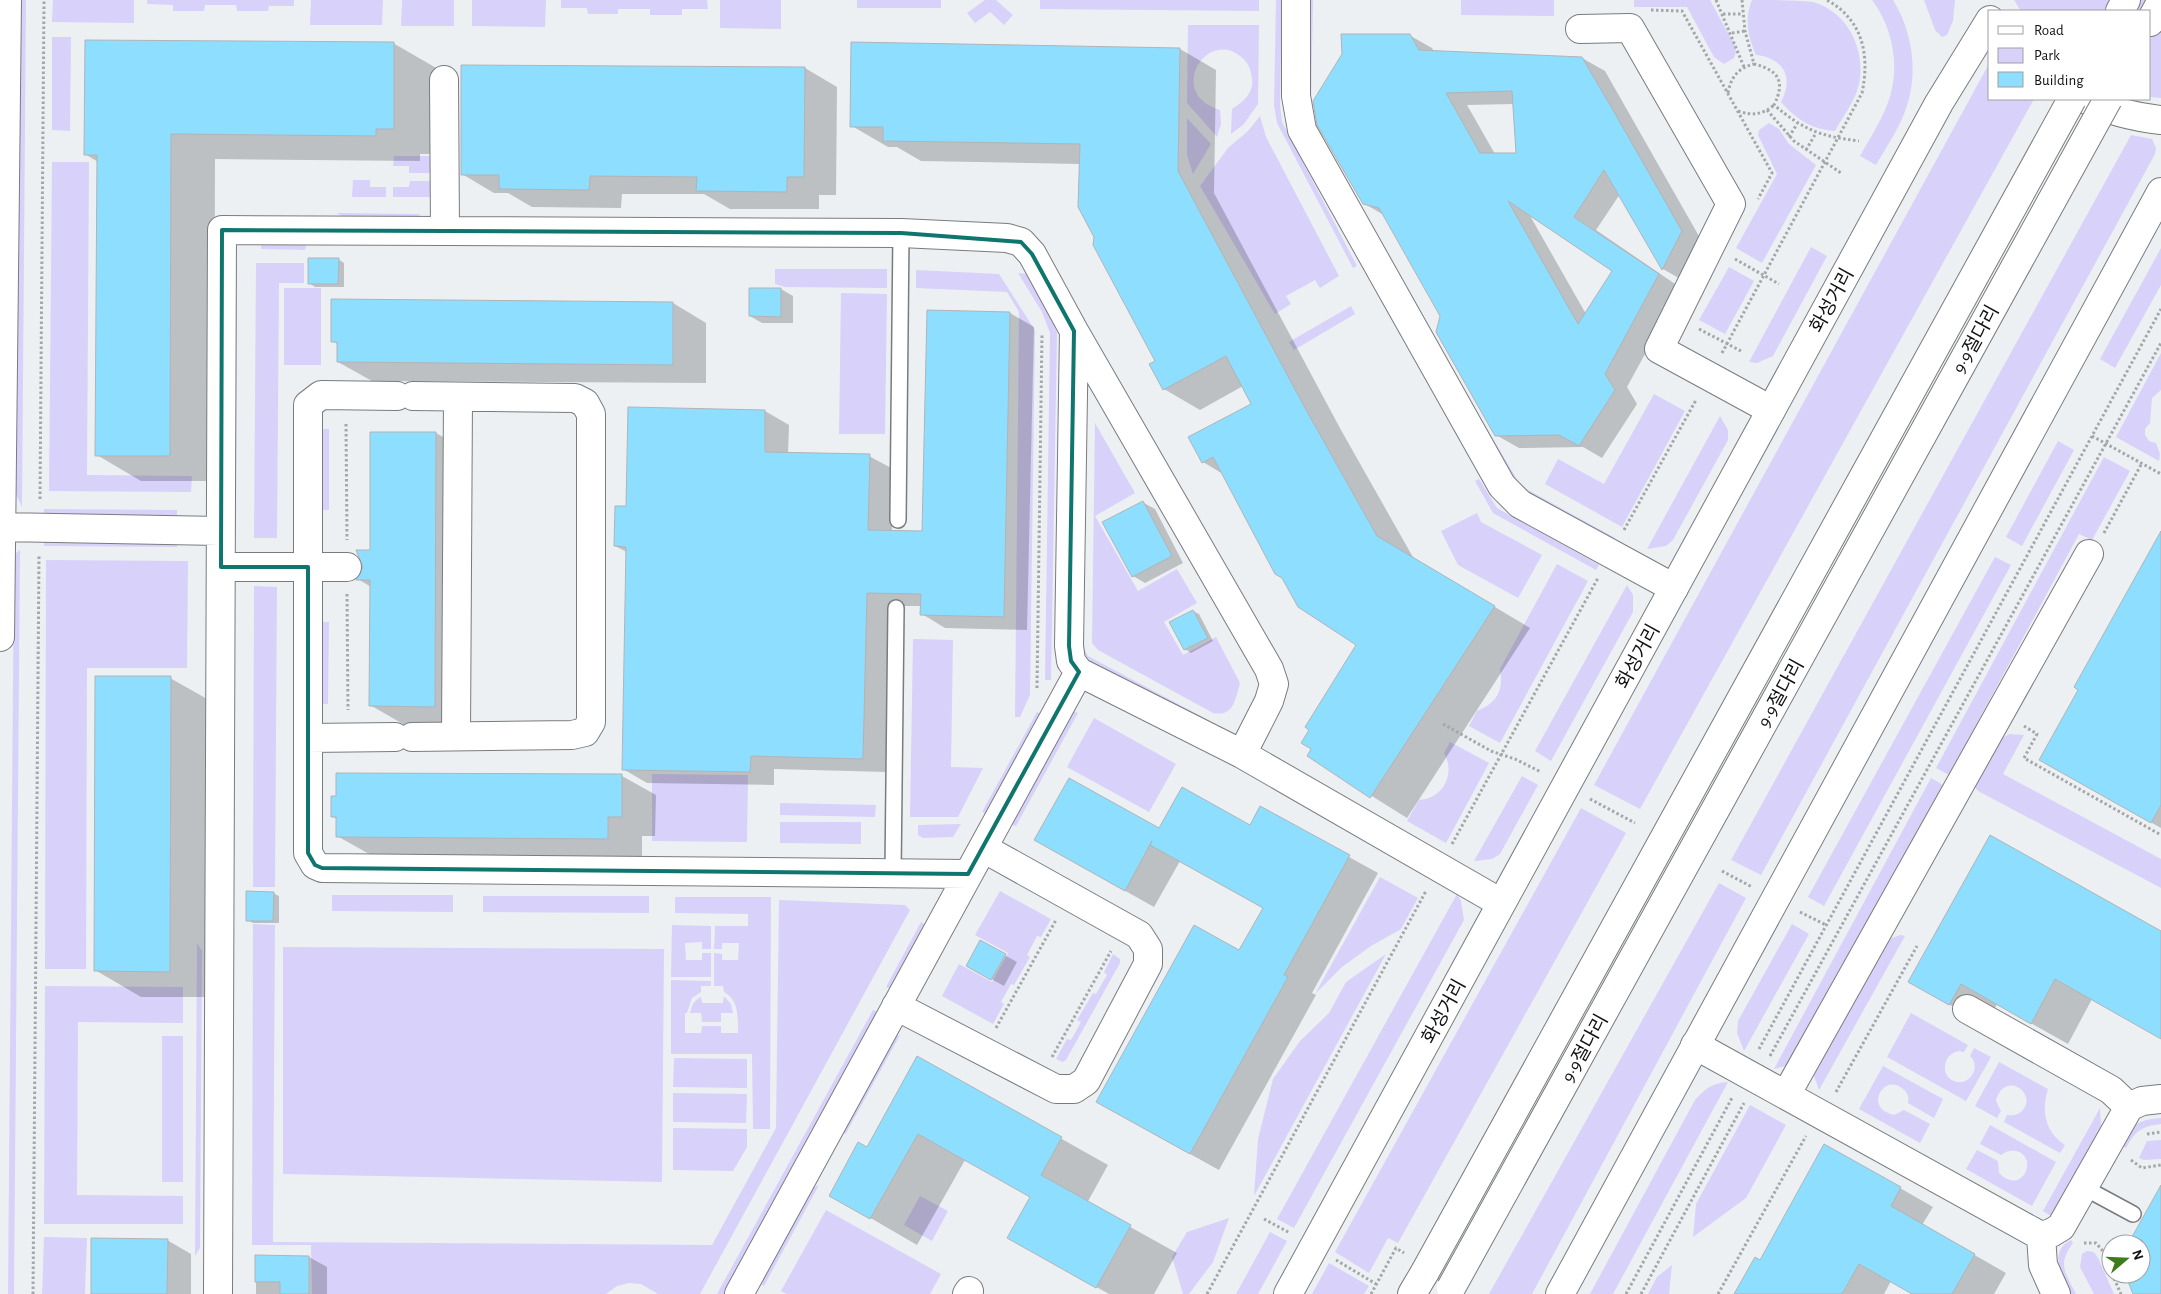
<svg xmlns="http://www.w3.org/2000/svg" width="2161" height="1294" font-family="'Alegreya Sans','Noto Sans KR',sans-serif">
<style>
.green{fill:#d8d1f9}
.shadow{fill:#0003;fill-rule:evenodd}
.building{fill:#8edeff;stroke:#b0b4b7;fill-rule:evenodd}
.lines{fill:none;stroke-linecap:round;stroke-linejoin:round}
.service-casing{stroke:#797c7f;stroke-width:18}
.minor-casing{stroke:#797c7f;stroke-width:30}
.primary-casing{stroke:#797c7f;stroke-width:30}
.trunk-casing{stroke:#797c7f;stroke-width:30}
.path{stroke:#a4a7aa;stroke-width:3;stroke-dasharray:2.5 2.5;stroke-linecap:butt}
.service{stroke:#fff;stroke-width:15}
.minor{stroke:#fff;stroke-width:28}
.primary{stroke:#fff;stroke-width:28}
.trunk{stroke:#fff;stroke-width:28}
.trunk-bridge-casing{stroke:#797c7f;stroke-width:30;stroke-linecap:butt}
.trunk-bridge{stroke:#fff;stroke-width:28}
.marked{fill:none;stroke:#0f766e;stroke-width:4;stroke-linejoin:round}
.labels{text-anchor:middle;stroke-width:4;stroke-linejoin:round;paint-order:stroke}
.street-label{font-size:19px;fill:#101213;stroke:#fff}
</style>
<rect width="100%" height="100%" fill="#ecf0f3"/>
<path class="green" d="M17,0H26L22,507L14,490Z
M53,0H134V23L52,22Z
M147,0H294V6H269L268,11H237L236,5H205L204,11H173V5L147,4Z
M311,0H383L382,25H310Z
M402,0H454V26H401Z
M472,0H546L545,27L472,26Z
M561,0H707L708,9H682V15H650V9H618V14H588L587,8H561Z
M720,0H781V29L720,28Z
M857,0H941V8H857Z
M985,0H996L1013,15L1004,25L990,12L975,23L967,13Z
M1040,0H1259V11L1040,9Z
M1276,0H1282L1280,105L1282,122L1357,266L1353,268L1277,123L1274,105Z
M1308,0H1313L1311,105L1321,138L1308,111Z
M1461,0H1554V16L1461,15Z
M1634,0H1710L1735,46L1736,52L1734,58L1724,64L1714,57L1687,7H1634Z
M1752,0C1771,0 1795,0 1813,2C1850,12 1869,56 1857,91C1852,105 1842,118 1835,131C1811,129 1797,120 1781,102C1794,78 1784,58 1756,55C1748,37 1744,19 1752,0Z
M1872,0H1893C1914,34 1919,77 1904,114C1897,132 1885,149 1876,165L1860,156C1869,140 1880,123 1887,105C1901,71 1894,29 1872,0Z
M1924,0H1955L1953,21L1947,35L1942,37L1935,30Z
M2014,0H2161V98L2150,97V11H2021Z
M1188,25H1259L1258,104L1244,124L1231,134L1232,109C1243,102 1254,93 1252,79C1251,69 1248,62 1240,56C1206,29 1166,94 1220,110L1221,124L1217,137L1187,103Z
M52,37H71L70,131L52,130Z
M1990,62V99H2034L1640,809L1594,785Z
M1260,116L1266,137L1339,276L1320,288L1315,280L1286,296L1291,304L1275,314L1200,186L1228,148L1248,131Z
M1187,118L1211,144L1193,174L1187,155Z
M1769,123L1779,129L1789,144L1816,165L1762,263L1736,248L1777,174L1758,135L1759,130Z
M2131,135L2152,139L2156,148L2155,154L1761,875L1731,860Z
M394,156H430V173H409V166H393Z
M52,162H89L87,475L192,476L191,492L49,491Z
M353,180H370V187H386V197H352Z
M410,181H430V197H393V187H409Z
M337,213L421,214L414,219H346Z
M261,243L302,244L306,246L305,250L261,249Z
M1811,247L1827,256L1773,356L1757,363L1749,362Z
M2161,248V285L2115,368L2100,359Z
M256,263H304V283H279L277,538H254Z
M233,264H237L236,536L233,532Z
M1729,267L1754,281L1725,334L1699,320Z
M775,269H887V288L785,287L775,284Z
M916,270L999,274L1035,330L1030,695L1020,717H1015L1019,312L1007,292L916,288Z
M1018,273L1027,274L1049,310L1057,333L1051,680H1045L1050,333L1042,312Z
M284,288H321V365H284Z
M841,293L887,294L885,434H839Z
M1351,306L1355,314L1294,350L1289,342Z
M2161,353V390L2152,398L2150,423L2145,429V435L2149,441L2156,443L2160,454L2159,461L2116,437Z
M1654,394L1685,411L1622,527L1545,484L1558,459L1604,484Z
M1477,412L1521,486L1615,538L1613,542L1517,488L1473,415Z
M1720,416L1728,430V440L1673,540L1666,546L1647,549Z
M1095,423L1135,493L1095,516L1138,591L1177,569L1197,603L1164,622L1183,655L1216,637L1240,683C1235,700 1234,717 1213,713L1098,650L1092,643Z
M315,429H329V510H314Z
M2058,441L2074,450L2022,546L2006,537Z
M2104,457L2130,471L2092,540L2079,534L1949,775L1936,768Z
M1479,479L1497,508L1599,565L1596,570L1493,513L1475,481Z
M44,509L177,510V517H44Z
M1477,513L1481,522L1542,555L1518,598L1458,565L1441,531Z
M44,539L177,540V547L44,546Z
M20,550L14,1294H8L14,561L16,553Z
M1995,557L2011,565L1824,906L1808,897Z
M46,560L188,561L187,668H87L86,969H45Z
M1557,564L1588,581L1500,743L1469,726L1477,711C1497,703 1504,690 1500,669Z
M1627,585L1633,595V612L1551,761L1535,751Z
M254,586L277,587L275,887H253Z
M314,622H329L328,704H313Z
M913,639L953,640L951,767L983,768L958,817H910Z
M1082,645L1088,656L1210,721L1209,725L1086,659L1082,655Z
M1074,711L1078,713L1016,826L1011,824Z
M1037,712L1041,714L986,814L982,812Z
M1094,718L1176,764L1149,812L1067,767Z
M2009,734L2024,735L2003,774L2161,859V888L1978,791L1974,786L1997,741Z
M1450,742L1489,763L1446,843L1407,821L1419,800C1443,799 1456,774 1444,753Z
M652,774L748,775L747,842L652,841Z
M1522,776L1538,785L1500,854L1492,859L1474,861Z
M1931,778L1943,785L1795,1059L1790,1065L1774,1069Z
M780,803L876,805L875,817L780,815Z
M1581,808L1626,833L1398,1243L1388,1238L1369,1273L1335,1252Z
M780,822H861V844L780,843Z
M961,824L953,837L923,838L918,835V825Z
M1380,877L1418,898L1401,929L1371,946L1342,967L1315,994Z
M1719,883L1746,898L1532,1294H1489Z
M1000,891L1051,919L1041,937L1037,936L1027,955L1030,957L1014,985L1011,984L1001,1002L1004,1004L993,1024L942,996L959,964L992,982L1008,953L975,935Z
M1457,894L1461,901L1464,920L1294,1228L1277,1219Z
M332,895H453V912L332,911Z
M483,896H649V913L483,912Z
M675,897H771L770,1129H753L752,1054H671V980L711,981V986H701V992L692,998L687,1013H685V1033H701L702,1026H721V1033H738C738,1018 739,1000 724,992L723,986H714V953L722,954V960H738L739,943H722V949H714L715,926H748V914L675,913Z
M779,900L905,905L910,910L700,1294H658L641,1284L629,1283L617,1286L606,1294H312L311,1245H252L253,924L275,925L273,1242L712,1245L776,1128Z
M921,922L926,925L891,989L886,987Z
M1792,924L1809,934L1744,1051L1737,1033L1738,1021Z
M672,925L711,926V949H702V942L685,943L686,960H702V953H711V977H671Z
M1900,935L1905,936L1819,1090L1814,1076L1815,1068L1887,940Z
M197,943L202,951L200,1248L195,1256Z
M283,947L664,949L662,1182L283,1174Z
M1113,954L1120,959V963L1066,1060L1063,1062L1056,1059L1067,1039L1071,1040L1081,1022L1077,1020L1093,993L1096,994L1107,975L1104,972Z
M1386,954L1254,1196L1258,1139L1273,1079L1300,1041L1329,1013L1346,982Z
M45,986L183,987V1023L78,1022L77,1195L183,1196V1224H44Z
M724,996L731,1004L733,1013H721V1022H702L701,1013H690C692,1005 694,1000 701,997L702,1003H723Z
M873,1010L878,1012L724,1294H717Z
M1911,1013L1968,1045L1964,1052C1948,1047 1937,1071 1952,1080C1967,1089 1983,1068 1970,1056L1974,1048L1991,1057L1966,1101L1887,1057Z
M900,1035L845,1135L844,1131L847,1122L891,1040Z
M162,1036H183V1182H162Z
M674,1058L747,1059V1088L673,1087Z
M1999,1062L2048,1089C2041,1111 2045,1132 2065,1145L2060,1153L2004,1122L2007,1115C2013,1116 2018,1115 2022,1111C2039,1094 2004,1069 1996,1101L2001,1111L1997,1118L1975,1106Z
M1883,1066L1943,1099L1934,1118L1908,1103C1909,1097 1908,1093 1903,1089C1885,1072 1862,1108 1894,1115L1904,1110L1930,1124L1920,1143L1859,1109Z
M1728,1082L1613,1294H1590L1695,1100C1705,1089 1712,1083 1728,1082Z
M673,1093L747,1094L746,1123L673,1122Z
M1750,1105L1786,1125L1746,1198L1693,1237L1696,1204Z
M2100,1108L2101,1126L2051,1216L2043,1211Z
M2161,1118V1124C2142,1126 2135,1131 2126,1148L2121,1145C2132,1124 2137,1120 2161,1118Z
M1990,1125L2056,1162L2032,1206L1966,1169L1977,1150L1998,1161L1999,1173C2023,1197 2039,1156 2016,1151C2010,1150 2006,1151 2001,1155L1980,1144Z
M673,1128L747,1129V1147L733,1171L673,1170Z
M2161,1140V1159L2144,1160L2139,1158L2147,1141Z
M819,1185L764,1286L759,1283L810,1189Z
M920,1196L948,1211L932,1241L904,1225Z
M826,1210L941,1274L930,1294H787L781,1291Z
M1229,1218L1213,1262L1189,1294H1183L1172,1257L1187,1232Z
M1270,1232L1287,1241L1258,1294H1236Z
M44,1237L87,1238L85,1294H42Z
M2071,1240L2073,1243C2057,1265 2065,1272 2076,1294H2070C2062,1278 2048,1251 2071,1240Z
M2087,1251L2094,1252L2098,1258L2114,1294H2094L2080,1267L2082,1254Z
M1329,1263L1369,1286L1364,1294H1312Z
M1672,1265L1669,1294H1648L1657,1277Z"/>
<path class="shadow" d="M1409,35L1432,48L1434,52L1582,58L1605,71L1704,245L1684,281L1663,269L1620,194L1596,230L1681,288L1627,387L1637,404L1602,458L1583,447L1519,448L1496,435L1442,316L1384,215L1363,203ZM1514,104L1517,154H1495L1467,105ZM1529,214L1613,271L1586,314Z
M393,43L438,69V154H420V161L215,159L214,481H141L97,455L98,162L85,154Z
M1180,49L1216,70L1214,193L1341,430L1414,559L1530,628L1407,818L1308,756L1358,645L1223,474L1203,462L1253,404L1243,386L1200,410L1164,389L1157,361L1096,236L1080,164L921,161L897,147H888L852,126Z
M805,68L837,87L836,195H819V209H730L704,194H622L621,208L532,207L508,193H494L462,174Z
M338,259L344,263V287H315L309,283Z
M781,289L793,296V323H762L750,316Z
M673,303L706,323V383L372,381L338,362V344L332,341Z
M1010,313L1034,327L1027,630L945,628L922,614V606H890L887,772L774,769V785L647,783L623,769L627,552L615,546L628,508L629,408L765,411L789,425L788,454L869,456L893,469L892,531L923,532Z
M372,433H436L469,452L467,725L403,724L370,705L371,587L358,579L371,552Z
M1142,502L1155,509L1183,563L1145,583L1133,576Z
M2161,534V828L2041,760Z
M1193,611L1199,614L1213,641L1191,653L1185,649Z
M170,678L216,704L215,997H141L95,970Z
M622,776L656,795L655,836H642V857L371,855L337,836V819L332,816Z
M1250,826L1349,857L1378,873L1312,993L1316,995L1219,1170L1127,1119L1240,952L1264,908L1180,861L1154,907L1065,857L1160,830Z
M273,893L279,896V923H253L247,920Z
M2161,933V1038L2092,999L2068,1044L1997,1004L1986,1025L1909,982Z
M981,942L1017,962L1004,986L968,966Z
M918,1058L1108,1165L1087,1203L1177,1253L1154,1294H1109L1055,1264L1031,1197L965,1160L917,1245L831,1195L868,1149Z
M1825,1145L1933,1207L1922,1225L2006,1273L1994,1294H1914L1891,1281L1884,1294H1735L1760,1262Z
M167,1240L191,1254V1294H92Z
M256,1256L309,1257L327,1267V1294H256Z"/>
<path class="building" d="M1341,34H1410L1419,50L1582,57L1613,110L1682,231L1662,270L1604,170L1574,217L1659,274L1605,374L1615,390L1579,446L1559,435L1495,436L1436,332L1440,316L1379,208L1363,204L1317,125L1313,101L1342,54ZM1512,91L1516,153H1480L1446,93ZM1508,201L1612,271L1578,324Z
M85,40L394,42V129H376V136L171,134L170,456H95L97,155H84Z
M851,42L1180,48L1178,171L1305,408L1377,536L1495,606L1370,798L1307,756L1311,749L1301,743L1309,730L1305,727L1356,645L1298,607L1282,578L1275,574L1213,457L1202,463L1188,437L1251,404L1226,356L1163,390L1149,364L1155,361L1093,245L1094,237L1078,207L1080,144L883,141V127H850Z
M461,65L805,67L804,177H787V192L696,191L697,177L590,176L589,190L499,189V175H461Z
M308,258H339L338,284H308Z
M749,288H781V317L749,316Z
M331,299L673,302V365L337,362V342H331Z
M927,310L1010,312L1004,617L920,615L921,594L867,593L863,759L751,756L750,772L622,770L626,547L614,546L615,506H626L628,407L765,410V452L870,454L868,530L922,531Z
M370,432H436L435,707L369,706L370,580H356L363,567L356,550H370Z
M1143,501L1172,556L1132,577L1102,522Z
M2161,531V805L2151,823L2039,760L2078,690L2074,687Z
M1193,610L1208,638L1184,650L1169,622Z
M95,676H171L170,972L94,971Z
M336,773L622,774V817H608V839L336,837V817H331V796H336Z
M1069,778L1159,828L1182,787L1250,825L1260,806L1350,855L1284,975L1288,977L1190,1154L1096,1102L1194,925L1239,950L1263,908L1150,845L1152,841L1125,891L1034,840Z
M1990,835L2161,931V1039L2055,979L2031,1024L1961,984L1949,1005L1908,982Z
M246,891L274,892L273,921H246Z
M980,940L1006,954L991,980L966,966Z
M917,1056L1062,1137L1041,1175L1131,1225L1096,1288L1007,1238L1030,1197L918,1134L870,1219L829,1196L858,1142L867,1147Z
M1824,1144L1901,1187L1891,1206L1975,1254L1952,1294H1912L1859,1264L1842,1294H1734L1755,1257L1760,1260Z
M2161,1185V1294H2133L2125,1274H2141V1244H2128Z
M91,1238L168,1239L167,1294H91Z
M255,1255L309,1256V1294H280V1282H255Z"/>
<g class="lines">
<defs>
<path id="service" d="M898,520L901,233
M893,873L896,608
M2083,1187L2133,1214"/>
<path id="minor" d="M1296,0V96L1302,130L1502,486L1520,504L1674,588
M1580,29L1630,28L1731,204L1659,349L1771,410
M444,80L445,231
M1074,331L1069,646L1071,661L1079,672L1242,754L1501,903
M397,396L321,395L308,405V853L315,865L322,868L968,874
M1,527L220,531
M221,567H347
M0,637L7,0
M456,736L458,397
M412,737L572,735L585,732L591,722V414L585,403L575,398L413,396
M308,738L395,737
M896,1006L1056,1089H1074L1086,1081L1148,964V949L1139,935L983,848
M1967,1009L2111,1090L2129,1107
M1695,1045L2041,1236L2051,1233L2061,1227L2129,1107L2142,1101L2161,1099
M1786,1095L2089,554
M2041,1236L2043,1265L2056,1294
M218,1294L222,230L901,233L1007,238L1021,242L1032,254L1074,331L1269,669L1274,684L1269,701L1242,754
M739,1294L1079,672
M967,1294L969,1291"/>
<path id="primary" d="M2085,99C2109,111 2134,117 2161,120
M1288,1294L1939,103L1990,20
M1560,1294L2161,192"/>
<path id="trunk" d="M2120,11L2126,0
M2150,22L2161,2
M1412,1294L1425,1272"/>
</defs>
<use href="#service" class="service-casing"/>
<use href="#minor" class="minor-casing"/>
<use href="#primary" class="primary-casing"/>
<use href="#trunk" class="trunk-casing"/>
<path class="path" d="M1716,0L1744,67
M1742,0L1745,31L1754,64C1778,70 1786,81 1774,105C1804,130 1819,136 1859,141
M1651,10L1682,11L1772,173L1758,199
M1723,14H1742
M1732,33L1745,31
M1728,93C1731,77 1738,68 1754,64
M1767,110L1794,141L1841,173
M1738,111C1752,116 1762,115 1774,105
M1789,137L1797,124
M1806,150L1816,133
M1735,259L1779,284
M1699,329L1741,351
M1722,353L1862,93C1870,55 1863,20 1827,0
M346,424L347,540
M2092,436L2161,474
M40,499L44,0
M1624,530L1696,400
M2104,533L2142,463
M347,594L348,710
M1037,688L1042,334
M1443,724L1491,751L1515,759L1541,772
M2024,726L2037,734L2024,758L2161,835
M1590,799L1635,823
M1452,844L1598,578
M1722,871L1752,887
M1800,912L1826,925
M996,1028L1056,920
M1759,1049L2161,309
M1770,1056L2161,343
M1052,1057L1111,951
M1836,1092L1917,946
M2147,1134L2161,1132
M2131,1160L2142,1168L2161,1165
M1264,1219L1290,1233
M2084,1243H2096L2102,1250L2111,1272
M1336,1260L1376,1284
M2112,1274L2121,1294
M33,1294L39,556
M1207,1294L1426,891
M1371,1294L1396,1248L1404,1253
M1626,1294L1733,1096
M1641,1294L1744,1103
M1718,1294L1806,1136"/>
<use href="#service" class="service"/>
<use href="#minor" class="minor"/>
<use href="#primary" class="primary"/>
<use href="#trunk" class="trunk"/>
<defs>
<path id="trunk-bridge" d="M1425,1272L2072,99
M1451,1288L2108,99"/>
</defs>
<use href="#trunk-bridge" class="trunk-bridge-casing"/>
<use href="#trunk-bridge" class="trunk-bridge"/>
</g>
<path class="marked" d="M222,230L901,233L1021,242L1032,254L1074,331L1069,646L1071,661L1079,672L968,874L322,868L315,865L308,853V567H221Z"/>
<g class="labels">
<g class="street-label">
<text transform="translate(1831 300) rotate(-61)" y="7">화성거리</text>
<text transform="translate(1975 339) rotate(-61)" y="7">9·9절다리</text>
<text transform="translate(1637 656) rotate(-61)" y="7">화성거리</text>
<text transform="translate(1780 693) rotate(-61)" y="7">9·9절다리</text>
<text transform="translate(1443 1011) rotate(-61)" y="7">화성거리</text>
<text transform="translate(1584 1048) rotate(-61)" y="7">9·9절다리</text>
</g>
</g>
<rect x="1988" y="10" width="162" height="90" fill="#ffffff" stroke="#9fa0a1"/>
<rect x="1998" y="26" width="25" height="8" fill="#ffffff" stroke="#9fa0a1"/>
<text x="2034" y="35" font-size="15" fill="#101213">Road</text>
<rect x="1998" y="48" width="25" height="15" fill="#d8d1f9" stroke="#9fa0a1"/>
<text x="2034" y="60" font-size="15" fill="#101213">Park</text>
<rect x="1998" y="72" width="25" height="15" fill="#8edeff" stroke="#9fa0a1"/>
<text x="2034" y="85" font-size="15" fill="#101213">Building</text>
<g transform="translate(2126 1259) rotate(71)"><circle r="24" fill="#ffffff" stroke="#9fa0a1"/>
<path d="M0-4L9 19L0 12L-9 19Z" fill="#3e7c19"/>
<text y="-8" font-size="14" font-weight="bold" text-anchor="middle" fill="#101213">N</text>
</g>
</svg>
